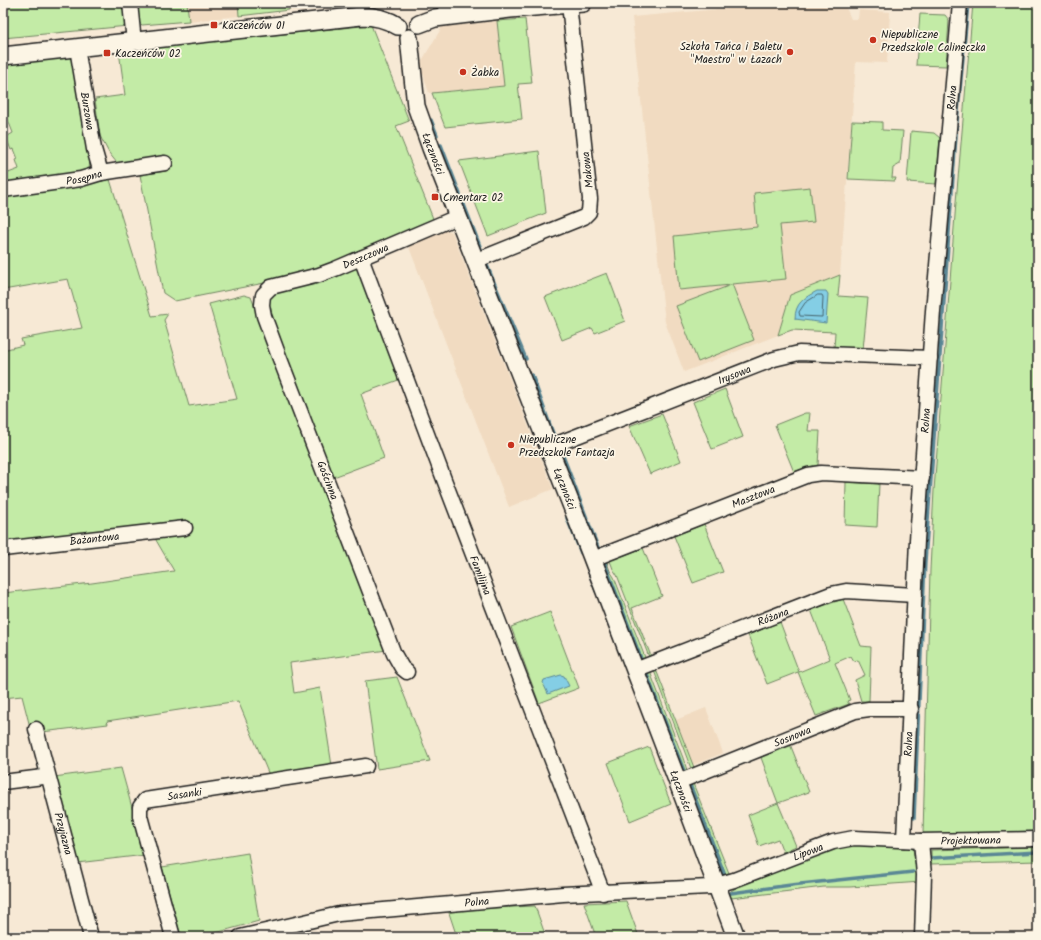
<svg xmlns="http://www.w3.org/2000/svg" width="1041" height="940" font-family="Kalam,sans-serif">
<style>
.built{fill:#f1dbc1}
.green{fill:#c3eba6;stroke:#708461}
.water{fill:#84cee5;stroke:#5a8795}
.lines{fill:none;stroke-linecap:round;stroke-linejoin:round}
.shore{stroke:#46636c;stroke-width:1}
.stream{stroke:#5a8795;stroke-width:3.5}
.minor-casing{stroke:#1c1c1c;stroke-width:17}
.tertiary-casing{stroke:#1c1c1c;stroke-width:20}
.minor{stroke:#fcf5e5;stroke-width:14}
.tertiary{stroke:#fcf5e5;stroke-width:17}
.poi-dot{fill:#c8321e;stroke:#fcf5e5;stroke-width:1.5}
.labels{text-anchor:middle;stroke-width:3.5;stroke-linejoin:round;paint-order:stroke}
.poi-label{font-size:11px;fill:#1c1c1c;stroke:#fcf5e5;text-anchor:start}
.street-label{font-size:11px;fill:#1c1c1c;stroke:#fcf5e5}
</style>
<rect width="100%" height="100%" fill="#f7e9d5"/>
<filter id="ink" filterUnits="userSpaceOnUse"><feTurbulence type="fractalNoise" baseFrequency=".025" numOctaves="2"/><feDisplacementMap in="SourceGraphic" scale="8" xChannelSelector="R" yChannelSelector="G"/><feConvolveMatrix kernelMatrix="1 2 1 2 8 2 1 2 1" color-interpolation-filters="sRGB"/></filter>
<g filter="url(#ink)">
<path class="built" d="M187,3H238L239,16L189,21Z
M289,3H339V5L289,10Z
M761,3H844L851,19H858L859,10L890,12L887,63L856,62L840,275L790,295L778,335L684,372L665,322L632,17L752,6Z
M497,21L504,86L429,93L420,64L442,27Z
M441,228L452,232L553,489L509,507L407,242Z
M706,708L723,753L693,765L676,720Z"/>
<path class="green" d="M3,3H125L128,26L3,38Z
M136,3H187L189,21L142,25L138,22Z
M238,3H289V10L239,16Z
M973,3H1038V831L923,834L930,570L934,490L956,202Z
M920,14L945,15L949,20L946,66L916,65Z
M525,19L532,83L518,84L522,119L445,127L432,93L504,86L497,21Z
M371,25L409,121L396,126L434,221L314,273L175,301L163,293L140,175L166,171L164,156L117,163L109,153L100,136L95,99L125,95L119,51Z
M66,54L74,62L90,159L89,170L85,174L3,187V175L19,169L16,160L18,159L14,149L11,150L6,137L13,133L3,107V61Z
M852,121L882,122V130L903,131L900,164L893,168L892,178H896L895,181L848,179Z
M911,131L934,133L940,138L936,184L907,182Z
M539,151L546,213L488,236L459,161Z
M108,173L152,316L168,314L164,320L189,406L237,399L209,304L244,295L251,297L387,650L290,663L294,693L320,688L332,766L269,775L238,701L107,721L108,724L42,732L31,731L22,696L3,698V593L92,583L174,571L153,535L188,526L186,520L3,543V350L23,345L21,339L82,328L68,279L3,290V193Z
M810,187L814,222L780,225L786,279L732,284L754,340L698,362L676,306L731,285L679,290L674,236L757,227L754,193Z
M354,266L359,271L401,379L361,394L384,458L331,478L268,313L269,301L275,291Z
M607,273L625,321L595,333L592,328L562,340L545,297Z
M840,275L838,296L868,298L863,349L834,348L835,332L792,330L778,335L790,295Z
M725,389L743,437L712,449L693,402Z
M805,413H810L808,431H820L818,465L809,467L794,472L775,425Z
M662,414L681,461L650,474L629,426Z
M846,482L879,484L877,527L845,525Z
M704,524L723,572L693,583L674,536Z
M643,548L662,596L632,608L651,656L649,657L617,575L613,569L609,558L612,557L614,559Z
M606,559L610,571L614,577L646,660L639,661L600,562Z
M843,599L861,646L871,647L869,701H861L855,680L865,675L858,660L854,661L851,656L835,663L850,700L847,701L849,704L816,716L798,672L767,684L748,635L780,622L799,672L830,659L811,610Z
M550,612L579,688L539,703L511,627Z
M655,667L695,770L692,771L653,668Z
M649,669L683,758L688,773L683,774L644,671Z
M397,677L430,761L377,769L365,681Z
M790,744L809,792L778,803L796,846L783,852L778,839L759,846L748,815L778,803L760,755Z
M649,747L671,804L630,821L608,763Z
M121,768L145,855L77,863L54,777Z
M692,781L729,873L723,874L724,877L721,876L685,785Z
M909,844L913,849L916,867L921,882L850,887H824L731,898L729,894L731,891L739,886L738,883L846,845Z
M1038,847V861L931,864V850Z
M248,853L259,921C233,928 207,937 181,937L162,867Z
M626,901L639,937H596L584,903Z
M535,906L546,937H457L448,910Z"/>
<path class="water" d="M817,291H826L828,294L826,323L795,319C795,303 804,298 817,291Z
M561,675L564,676L569,686L548,694L543,683L544,680Z"/>
<g class="lines">
<path class="shore" d="M818,295H822L823,297L822,317L800,316L799,312L805,303Z"/>
<path class="stream" d="M431,120L437,135
M441,145L481,249
M486,263L526,359
M532,375L554,436
M560,448L599,550
M567,518L581,553
M604,561L642,661
M590,575L596,591
M646,672L684,771
M690,785L724,873
M914,818L925,561L957,122L968,3
M931,858L1038,852
M731,893L791,885L913,872"/>
<defs>
<g id="minor">
<path d="M130,3L134,42"/>
<path d="M445,3L446,17"/>
<path id="s1" d="M77,48L94,149L101,173"/>
<path id="s2" d="M3,190L81,179L101,173L165,163"/>
<path id="s3" d="M361,258L445,482L603,893"/>
<path d="M475,261L584,217L589,212L590,199L569,4"/>
<path id="s4" d="M549,447L774,359L799,353L930,358"/>
<path id="s5" d="M3,549L185,528"/>
<path id="s6" d="M593,559L808,475L821,473L922,478"/>
<path id="s7" d="M635,670L831,594L846,591L915,595"/>
<path id="s8" d="M407,672L402,668L394,654L277,351L264,316L262,305L263,295L271,287L319,275L335,269L457,217"/>
<path id="s9" d="M36,729L91,937"/>
<path d="M3,782L43,777"/>
<path id="s10" d="M678,782L855,711L869,709H911"/>
<path id="s11" d="M904,840L917,540L933,311L960,3"/>
<path d="M921,841L924,875L922,937"/>
<path id="s12" d="M173,937L140,816V807L145,800L366,766"/>
<path id="s13" d="M240,937L339,914L563,894L643,890L710,887L734,880L833,842L854,838L921,841L1038,839"/>
</g>
<g id="tertiary">
<path d="M419,24L435,18L510,9L583,3"/>
<path id="s14" d="M409,38L416,106L431,148L591,555L669,759L736,937"/>
<path d="M3,56L361,16C374,16 387,19 398,26"/>
</g>
</defs>
<use href="#minor" class="minor-casing"/>
<use href="#tertiary" class="tertiary-casing"/>
<use href="#minor" class="minor"/>
<use href="#tertiary" class="tertiary"/>
</g>
</g>
<g class="poi-dot">
<rect x="210" y="21" width="8" height="8" rx="2"/>
<circle cx="873" cy="40" r="4"/>
<circle cx="790" cy="52" r="4"/>
<rect x="103" y="49" width="8" height="8" rx="2"/>
<circle cx="463" cy="72" r="4"/>
<rect x="431" y="193" width="8" height="8" rx="2"/>
<circle cx="511" cy="445" r="4"/>
</g>
<g class="labels">
<g class="poi-label">
<text x="222" y="29">Kaczeńców 01</text>
<text x="881" y="38">Niepubliczne<tspan x="881" dy="13">Przedszkole Calineczka</tspan></text>
<text x="782" y="50" text-anchor="end">Szkoła Tańca i Baletu<tspan x="782" dy="13">"Maestro" w Łazach</tspan></text>
<text x="115" y="57">Kaczeńców 02</text>
<text x="471" y="76">Żabka</text>
<text x="443" y="201">Cmentarz 02</text>
<text x="519" y="443">Niepubliczne<tspan x="519" dy="13">Przedszkole Fantazja</tspan></text>
</g>
<g class="street-label">
<text dy="4" stroke="none"><textPath href="#s11" startOffset="744">Rolna</textPath></text>
<text dy="4" stroke="none"><textPath href="#s1" startOffset="64">Burzowa</textPath></text>
<text dy="4" stroke="none"><textPath href="#s14" startOffset="119">Łączności</textPath></text>
<text transform="translate(587 170) rotate(-96)" y="4">Makowa</text>
<text dy="4" stroke="none"><textPath href="#s2" startOffset="82">Posępna</textPath></text>
<text dy="4" stroke="none"><textPath href="#s8" startOffset="517">Deszczowa</textPath></text>
<text dy="4" stroke="none"><textPath href="#s4" startOffset="199">Irysowa</textPath></text>
<text dy="4" stroke="none"><textPath href="#s11" startOffset="420">Rolna</textPath></text>
<text transform="translate(328 480) rotate(69)" y="4">Gościnna</text>
<text dy="4" stroke="none"><textPath href="#s14" startOffset="479">Łączności</textPath></text>
<text dy="4" stroke="none"><textPath href="#s6" startOffset="172">Masztowa</textPath></text>
<text dy="4" stroke="none"><textPath href="#s5" startOffset="92">Bażantowa</textPath></text>
<text dy="4" stroke="none"><textPath href="#s3" startOffset="339">Familijna</textPath></text>
<text dy="4" stroke="none"><textPath href="#s7" startOffset="148">Różana</textPath></text>
<text dy="4" stroke="none"><textPath href="#s10" startOffset="123">Sosnowa</textPath></text>
<text dy="4" stroke="none"><textPath href="#s11" startOffset="96">Rolna</textPath></text>
<text dy="4" stroke="none"><textPath href="#s14" startOffset="803">Łączności</textPath></text>
<text dy="4" stroke="none"><textPath href="#s12" startOffset="183">Sasanki</textPath></text>
<text dy="4" stroke="none"><textPath href="#s9" startOffset="108">Przyjazna</textPath></text>
<text dy="4" stroke="none"><textPath href="#s13" startOffset="743">Projektowana</textPath></text>
<text dy="4" stroke="none"><textPath href="#s13" startOffset="578">Lipowa</textPath></text>
<text dy="4" stroke="none"><textPath href="#s13" startOffset="240">Polna</textPath></text>
</g>
</g>
<rect width="1041" height="940" fill="none" stroke="#fcf5e5" stroke-width="16"/>
<rect x="8" y="8" width="1025" height="924" fill="none" stroke="#1c1c1c" stroke-width="1.5" filter="url(#ink)"/>
</svg>
